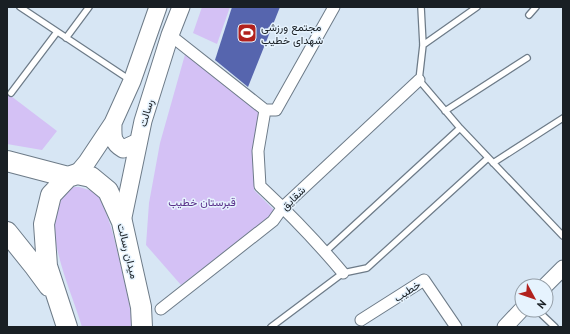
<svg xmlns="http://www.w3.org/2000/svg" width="570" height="334" font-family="'PT Sans',Vazirmatn,sans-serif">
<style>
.green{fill:#d4c1f5}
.building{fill:#5665ae}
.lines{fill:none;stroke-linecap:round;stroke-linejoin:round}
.lane-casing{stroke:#6d7b88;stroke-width:8}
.street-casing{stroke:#6d7b88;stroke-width:13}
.secondary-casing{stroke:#6d7b88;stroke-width:17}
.primary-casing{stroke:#6d7b88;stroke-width:19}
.highway-casing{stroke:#6d7b88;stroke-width:22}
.lane{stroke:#fff;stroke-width:5.5}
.street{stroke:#fff;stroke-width:11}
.secondary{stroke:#fff;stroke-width:15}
.primary{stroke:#fff;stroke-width:17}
.highway{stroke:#fff;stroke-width:20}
.labels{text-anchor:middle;stroke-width:3;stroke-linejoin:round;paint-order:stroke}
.poi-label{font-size:11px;fill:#191f24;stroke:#e6f3fe;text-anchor:start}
.street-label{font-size:11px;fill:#191f24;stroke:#e6f3fe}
.park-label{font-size:11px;fill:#592f8a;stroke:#e6f3fe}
</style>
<rect width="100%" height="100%" fill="#d7e6f4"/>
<path class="green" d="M202,7H230L217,44L193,33Z
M186,51L260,112L254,152V190L276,212L181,285L146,245L149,203L160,143Z
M7,93L57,131L42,150L7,144Z
M73,187H79L96,192C111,218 116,246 123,275C127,292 131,309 132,327H82C73,296 48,242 55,211C57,201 65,193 73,187Z"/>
<path class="building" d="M232,7H280L248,87L215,60Z"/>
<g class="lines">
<defs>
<path id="lane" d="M20,7L130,80
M421,7L423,45L419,80L460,128L563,236
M529,15L536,7
M66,38L89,7
M423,45L477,7
M11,93L57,32
M445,111L527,58
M493,163L563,118
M325,252L460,128
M537,310L555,327
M271,327L343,273L367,268L488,158"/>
<path id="street" d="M170,35L265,110L258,151L260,186C289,213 317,242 343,273
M265,110H276L334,7
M161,309L273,221L283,207L419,80
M361,320L424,280L456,327"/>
<path id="secondary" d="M545,286L563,268
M505,327L522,309"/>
<path id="primary" d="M113,123C113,135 111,142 123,149L138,142
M77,174L87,162L113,123L132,81L158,7
M122,222L143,121L170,35L181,7"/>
<path id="highway" d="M7,161L68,177
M7,232L35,267L49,286
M67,327L47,266L44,224L51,195L68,177L77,174L91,177L108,191L122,222L141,307L142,327"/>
</defs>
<use href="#lane" class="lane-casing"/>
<use href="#street" class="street-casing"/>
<use href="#secondary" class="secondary-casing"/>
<use href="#primary" class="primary-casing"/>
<use href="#highway" class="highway-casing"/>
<use href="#lane" class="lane"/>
<use href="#street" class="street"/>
<use href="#secondary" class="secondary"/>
<use href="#primary" class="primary"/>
<use href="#highway" class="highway"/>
</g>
<defs>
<symbol id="stadium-square" viewBox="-11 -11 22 22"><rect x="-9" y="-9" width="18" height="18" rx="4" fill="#b1211e" stroke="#e6f3fe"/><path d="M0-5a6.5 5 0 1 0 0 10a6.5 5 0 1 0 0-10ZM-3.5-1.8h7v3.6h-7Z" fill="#fff"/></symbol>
</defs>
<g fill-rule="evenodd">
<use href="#stadium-square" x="236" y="22" width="22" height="22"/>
</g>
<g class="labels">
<g class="poi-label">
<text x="261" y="31">مجتمع ورزشی<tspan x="261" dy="13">شهدای خطیب</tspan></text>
</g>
<g class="street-label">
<text transform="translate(146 113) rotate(-74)" y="4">رسالت</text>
<text transform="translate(293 198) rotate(-45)" y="4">شقایق</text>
<text transform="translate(128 251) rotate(76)" y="4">میدان رسالت</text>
<text transform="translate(407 291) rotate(-33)" y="4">خطیب</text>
</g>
<g class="park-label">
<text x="202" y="206">قبرستان خطیب</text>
</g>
</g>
<rect width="570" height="334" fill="none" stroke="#191f24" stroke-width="16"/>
<g transform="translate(534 298) rotate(130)"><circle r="19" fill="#e6f3fe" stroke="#949ea7"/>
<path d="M0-3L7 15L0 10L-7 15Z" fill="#b1211e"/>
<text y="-6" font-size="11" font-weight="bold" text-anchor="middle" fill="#191f24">N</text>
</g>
</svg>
